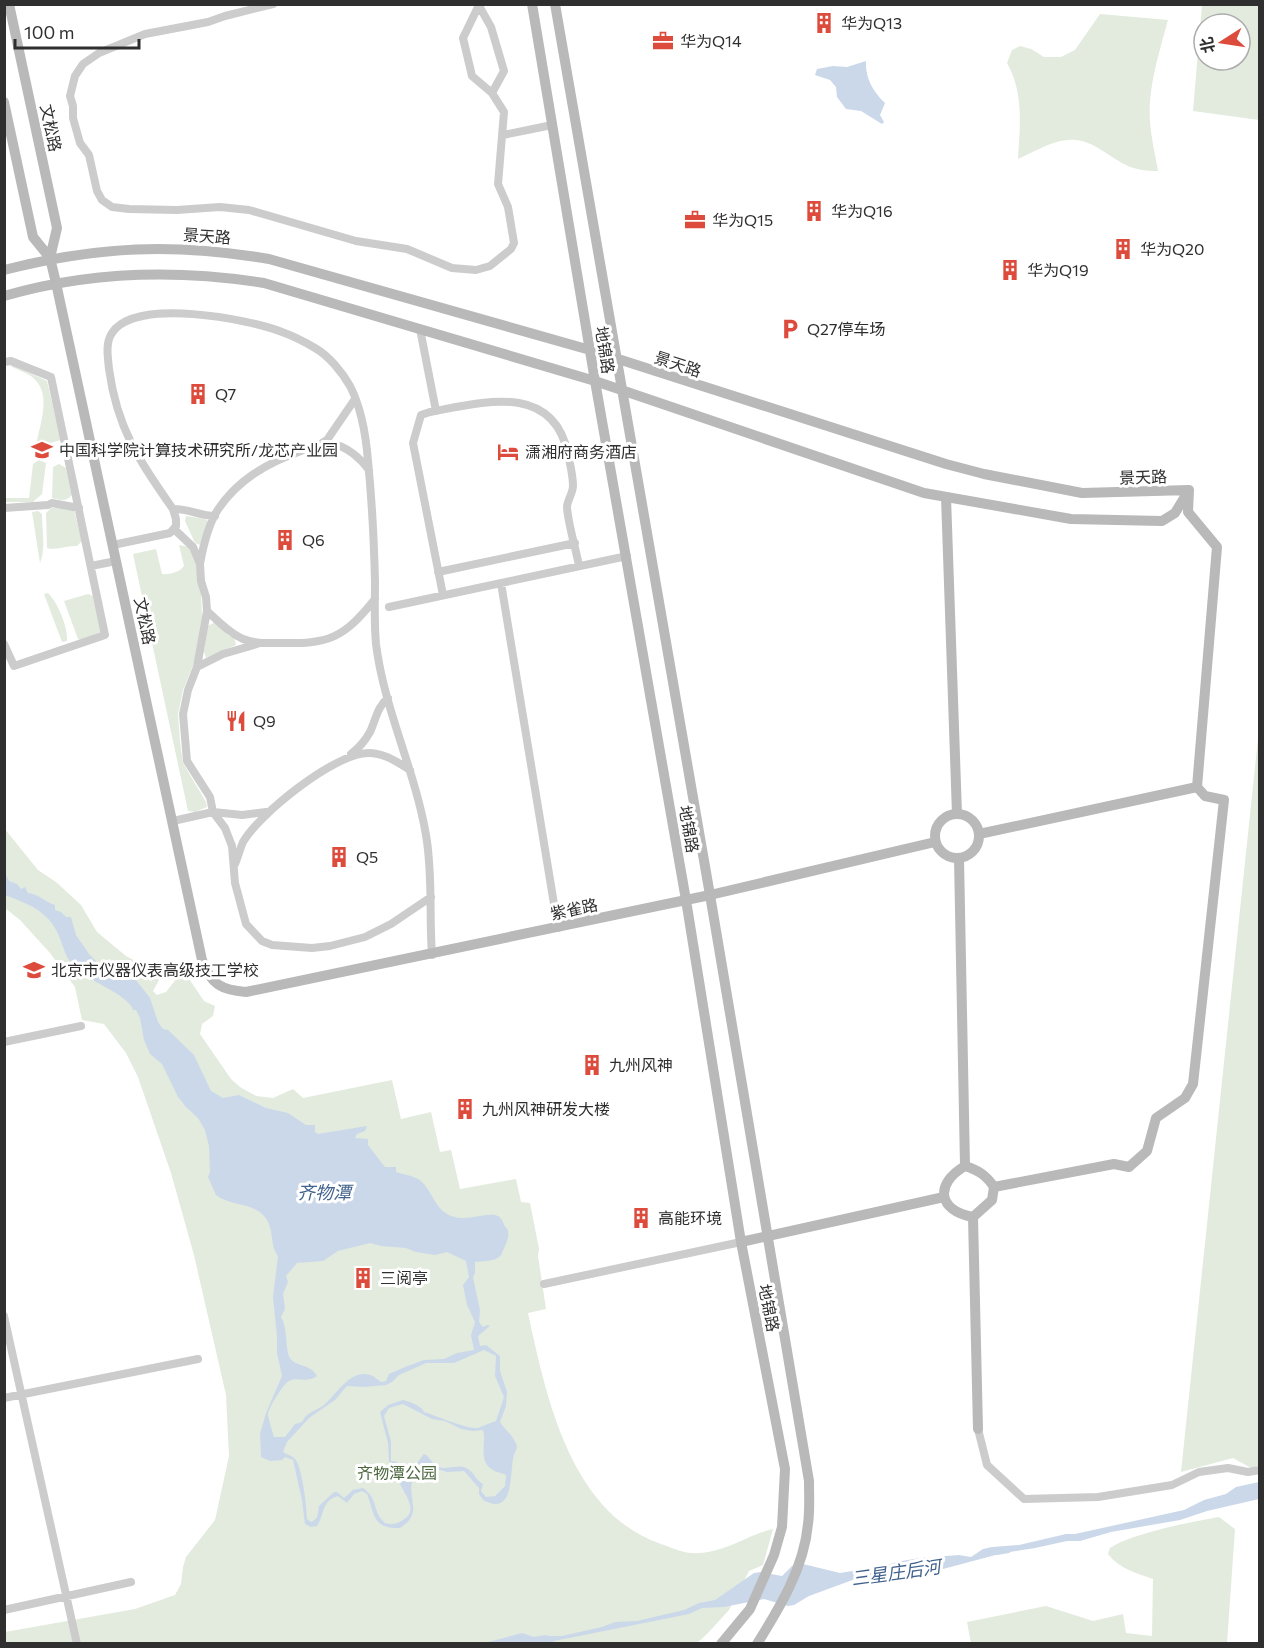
<svg xmlns="http://www.w3.org/2000/svg" width="1264" height="1648" font-family="Commissioner,'Noto Sans SC',sans-serif">
<style>
.green{fill:#e2ebdd;fill-rule:evenodd}
.water{fill:#cbd8ea;fill-rule:evenodd}
.lines{fill:none;stroke-linecap:round;stroke-linejoin:round}
.stream{stroke:#cbd8ea;stroke-width:2}
.street{stroke:#ccc;stroke-width:8}
.secondary{stroke:#b9b9b9;stroke-width:10}
.labels{text-anchor:middle;stroke-width:6;stroke-linejoin:round;paint-order:stroke}
.poi-label{font-size:16px;fill:#2f2f2f;stroke:#fff;text-anchor:start}
.street-label{font-size:16px;fill:#2f2f2f;stroke:#fff}
.park-label{font-size:16px;fill:#4b683e;stroke:#fff}
.water-label{font-size:18px;font-style:italic;fill:#41628c;stroke:#fff}
</style>
<rect width="100%" height="100%" fill="#fff"/>
<path class="green" d="M1202,5H1259V120L1193,111ZM1204,24H1240V60H1204Z
M1100,14L1168,20C1161,46 1152,74 1150,102C1148,125 1154,148 1158,171C1147,171 1136,170 1126,165C1106,155 1090,137 1067,140C1049,142 1034,152 1018,159C1020,125 1024,93 1007,63L1012,50L1020,46L1031,49L1044,57H1061L1075,50Z
M10,366H15L47,381L61,440L36,447C39,424 54,393 31,376C25,372 16,369 10,366Z
M39,460L46,463L42,494L33,502H5V498H29L33,464Z
M59,464L66,468L72,495C66,502 61,500 52,498L53,467Z
M67,506L74,510L82,541L77,546C66,545 56,551 47,548L46,513L51,508Z
M38,511L42,514C42,531 46,548 40,563L32,512Z
M186,516L205,519L209,522L200,545L195,543L185,521Z
M179,545L189,547L196,563L201,593L202,616L194,663L183,690L178,714L180,742L183,763L206,802L207,807L195,812L188,811L133,554L156,549L162,574C169,575 180,572 184,566Z
M48,593C58,603 68,627 67,641L62,642L44,594Z
M88,594L93,596L101,632L83,640L78,639L64,601Z
M215,622L229,636L234,637L236,645L206,658L204,651L208,626Z
M1259,729V1466L1251,1468L1233,1458L1181,1472Z
M4,828L38,870L56,882L81,905L97,932L126,956L143,965L159,980L153,991L157,995L166,992L181,973H185L204,1001L215,1006L213,1016L202,1024L200,1034L231,1079L240,1087L256,1096L273,1098L293,1089L303,1098L392,1080L401,1119L431,1112L440,1152L451,1150L460,1189L516,1179L521,1202L530,1203L539,1249L538,1256L546,1309L528,1313C546,1396 570,1513 661,1544C671,1547 679,1552 691,1553C723,1555 744,1536 773,1529L763,1565L749,1571L729,1610L708,1633L696,1644L5,1643V1632L135,1609L175,1595L181,1584L183,1567L186,1557L215,1520L229,1456L226,1395L194,1255L171,1173L138,1077L126,1053L104,1024L82,1020L75,987L50,953L20,920L5,908Z
M1219,1517L1235,1529L1227,1643H971L967,1622L1046,1606L1093,1621L1123,1614L1126,1633L1152,1636L1153,1579C1136,1573 1120,1569 1108,1554L1110,1548C1133,1533 1191,1522 1219,1517Z"/>
<path class="water" d="M866,61C865,78 873,92 885,103L880,115L884,122L882,124L861,111L846,109L837,97L836,87L830,80L815,75L817,69L833,66L847,67Z
M5,873L9,881L17,884L21,889L25,887L28,893C39,894 45,902 55,905V910L61,912L66,917H71L76,935L89,954L104,969L125,974L136,980L150,998L158,1022L163,1029L168,1030L194,1055L211,1091L223,1098L239,1095L266,1108L288,1113L306,1125H315V1132L318,1134L367,1126L365,1131L357,1134L355,1138L368,1139V1145L385,1167H396V1172C404,1175 413,1175 421,1181C432,1191 434,1206 447,1214C468,1227 499,1202 504,1225C505,1227 508,1229 508,1231C510,1238 504,1248 502,1253C499,1262 483,1261 475,1262V1273L473,1277L480,1310L479,1322L483,1327L487,1325L490,1326L478,1336L480,1346L486,1345L500,1356V1371L507,1392L506,1406L500,1422C506,1431 513,1435 517,1446C517,1449 515,1452 514,1455C509,1470 516,1518 483,1500L479,1494V1488L464,1471L447,1472L428,1466C424,1467 417,1470 414,1472C414,1473 412,1481 412,1481C408,1502 423,1513 400,1528C372,1529 375,1514 367,1494L362,1491L354,1494L347,1503L338,1496C321,1501 325,1514 317,1526L311,1527L305,1524L302,1500L293,1460L285,1457L282,1460L270,1461L261,1457V1454L260,1434L266,1413L282,1376L277,1353V1337L273,1297L278,1256C269,1244 275,1228 264,1216C252,1202 229,1206 216,1195L208,1177L210,1172L209,1146L205,1130L198,1118L186,1107L178,1097L162,1064L150,1054L144,1040L140,1018L136,1010H133C131,996 86,980 73,966C66,958 63,946 59,936C49,911 28,904 5,895ZM370,1243L381,1246L406,1248L416,1252L435,1255L447,1252L466,1261L469,1277L463,1285L467,1305L475,1322L471,1335L474,1350L457,1353L444,1359L424,1360L405,1367L389,1374L386,1381L382,1382C377,1380 375,1376 370,1375C350,1369 336,1395 324,1405C316,1411 306,1412 302,1422L295,1424L285,1437H274C273,1434 268,1417 268,1414C269,1407 283,1384 289,1381C298,1376 306,1384 317,1376C310,1363 295,1367 290,1358C285,1350 288,1328 281,1317L285,1309L283,1294L288,1282L286,1276L297,1263L323,1261L338,1251ZM484,1350L496,1356L495,1376L504,1397L496,1421C489,1423 484,1426 478,1428C469,1430 434,1415 424,1412C421,1405 410,1402 403,1400L388,1405L380,1412L388,1443L389,1462C402,1471 396,1474 401,1486C407,1498 418,1511 403,1520C397,1524 392,1525 385,1523C371,1510 379,1499 363,1488L353,1490L344,1498L337,1492H334L319,1506C317,1513 320,1518 311,1522L307,1519C307,1508 302,1466 295,1459C292,1455 287,1455 283,1452L287,1442L309,1418L335,1400L347,1386L363,1387L386,1385L392,1382L399,1375L426,1363H454ZM403,1404L432,1419L445,1421L461,1429L473,1431L483,1430C487,1443 477,1461 493,1470C497,1473 501,1472 506,1475L505,1486L495,1496L486,1497L481,1491L483,1484C475,1480 474,1471 466,1468C458,1464 448,1470 438,1467C432,1465 431,1457 424,1454C416,1462 416,1473 401,1470L397,1462L391,1461V1441L384,1416L389,1408Z
M1259,1482V1499L1207,1511L1180,1520L1111,1532L1080,1541H1067L1035,1548L1003,1553L943,1569L918,1573L858,1578L809,1596L794,1605L788,1606L764,1599L724,1607L702,1608L689,1614L554,1641L551,1643L481,1644L522,1633L534,1637L545,1635L549,1636H562L602,1627L615,1622L637,1621L684,1610L699,1603L715,1600L754,1573L761,1572L782,1576L792,1566L799,1563L840,1573L852,1571H869L896,1562L920,1558L959,1555L971,1557L983,1549L992,1547L1019,1545L1066,1534H1075L1184,1510L1204,1500L1226,1494L1236,1487ZM928,1560H937L940,1565C928,1572 918,1567 906,1568C895,1569 886,1574 876,1571L881,1569L890,1570L897,1564Z"/>
<g class="lines">
<path class="stream" d="M997,1554L1009,1552"/>
<path class="street" d="M273,4L225,16L208,22L145,34L99,53L83,64L75,76L70,96L73,106V118L80,143L89,155L97,191L102,200L112,207L129,209L177,210L220,207L249,210L356,241L407,249L452,268L476,270L490,266L511,249L514,243L508,207L498,184L504,112L492,93L504,71L491,27L478,4
M478,7L463,38L472,76L492,93
M503,135L552,125
M420,329L436,411
M4,362L11,361L51,377L105,635L14,666L4,644
M322,443L327,440L355,399
M4,508L48,505L52,503L79,508
M173,509C187,508 200,516 215,516
M174,529L193,547L200,564L201,581L206,597L207,611L197,667L188,690L183,714L187,761L210,797L213,812L225,828L232,846L235,883L246,924L262,941L272,945L312,948L330,946L365,937L391,924L431,897
M113,545L170,533L176,526V519L173,509C139,461 117,428 109,369C108,358 105,343 112,333C135,297 249,319 282,332C293,336 305,342 315,348C329,356 342,372 350,386C362,409 366,436 368,461C372,501 374,541 375,581C375,602 374,623 376,644C384,709 415,770 426,835C433,875 429,915 432,955
M200,564C203,547 208,526 217,511C237,480 267,463 301,451C311,448 322,443 332,444C347,446 361,459 369,470
M91,566L116,561
M438,572L575,543
M501,583L558,928
M443,595L413,443L421,415L430,412C483,402 553,382 568,454C570,464 573,475 573,486C573,493 567,501 567,507C568,524 576,549 579,566
M389,607L627,556
M207,611C218,621 229,633 243,639C255,644 267,643 279,643C329,644 343,639 375,599
M197,667L223,654L257,644
M351,754C359,748 365,741 370,732C376,719 377,707 388,698
M173,821L213,812L242,815L266,812
M235,864C238,857 240,849 243,842C259,814 335,753 368,753C385,753 397,762 410,770
M4,1042L81,1026
M544,1284L741,1242
M4,1316L77,1644
M4,1398L198,1359
M978,1429L987,1465L1024,1499L1098,1497L1172,1485L1199,1472L1228,1468L1248,1472L1260,1470
M4,1610L131,1582"/>
<path class="secondary" d="M9,4L57,228L50,258L56,283L202,960C211,985 222,990 246,992L710,895L935,842
M532,4L595,381L686,900L741,1242L785,1469L782,1527L774,1555L750,1609L721,1644
M555,4L710,895L809,1481C809,1495 810,1510 808,1524C804,1568 780,1607 757,1644
M4,102L33,237L50,258
M4,270C98,246 174,243 269,259L590,350L946,464L984,474L1082,493L1189,490
M4,296C90,271 176,269 264,283L595,381L924,493L1071,519L1162,521L1175,513L1189,490
M946,497L957,814
M935 836a22 22 0 1 1 44 0a22 22 0 1 1-44 0Z
M979,834L1197,787
M959,858L965,1166
M965,1166C978,1170 986,1175 994,1187L992,1200L973,1217C938,1211 934,1184 965,1166Z
M994,1187L1114,1164L1129,1167L1147,1151L1156,1118L1185,1098L1193,1084L1224,800L1205,796L1197,787L1217,547L1188,512L1189,490
M973,1217L978,1429
M741,1242L944,1197"/>
</g>
<defs>
<symbol id="building-bare" viewBox="-9 -9 18 18"><path d="M-4-6H4V6H1V3H-1V6H-4ZM-2.5-4.3h1.7v1.8h-1.7ZM.8-4.3h1.7v1.8H.8ZM-2.5-1h1.7V.8h-1.7ZM.8-1h1.7V.8H.8Z" fill="#dc4b3b" stroke="#fff" stroke-width="2.5" paint-order="stroke"/></symbol>
<symbol id="office-bare" viewBox="-9 -9 18 18"><path d="M-6-3h4V-5.5h4V-3h4V5H-6ZM-1-4.5V-3h2v-1.5ZM-6 0V1H6V0Z" fill="#dc4b3b" stroke="#fff" stroke-width="2.5" paint-order="stroke"/></symbol>
<symbol id="parking-bare" viewBox="-9 -9 18 18"><path d="M-3.5-5.5H1a3.5 3.5 0 0 1 0 7H-1V5.5H-3.5ZM-1-3.4V-.6H.8a1.4 1.4 0 0 0 0-2.8Z" fill="#dc4b3b" stroke="#fff" stroke-width="2.5" paint-order="stroke"/></symbol>
<symbol id="university-bare" viewBox="-9 -9 18 18"><path d="M0-5L7-2L0 1L-7-2ZM-4 1L0 2.5L4 1V4Q0 6-4 4Z" fill="#dc4b3b" stroke="#fff" stroke-width="2.5" paint-order="stroke"/></symbol>
<symbol id="hotel-bare" viewBox="-9 -9 18 18"><path d="M-6-4.5h1.5V1H6V5H4.5V3h-9V5H-6ZM-4 0a1.8 1.8 0 1 1 3.6 0ZM.5 0V-2.5h3Q6-2.5 6 0Z" fill="#dc4b3b" stroke="#fff" stroke-width="2.5" paint-order="stroke"/></symbol>
<symbol id="restaurant-bare" viewBox="-9 -9 18 18"><path d="M-5-6h1v4h1v-4h1v4h1v-4h1v5L-1.5 .5V6h-2V.5L-5-1ZM5-6V6H3V1.5H1.5Q1.5-4 5-6Z" fill="#dc4b3b" stroke="#fff" stroke-width="2.5" paint-order="stroke"/></symbol>
</defs>
<g fill-rule="evenodd">
<use href="#building-bare" x="809" y="8" width="30" height="30"/>
<use href="#office-bare" x="648" y="26" width="30" height="30"/>
<use href="#building-bare" x="799" y="196" width="30" height="30"/>
<use href="#office-bare" x="680" y="205" width="30" height="30"/>
<use href="#building-bare" x="1108" y="234" width="30" height="30"/>
<use href="#building-bare" x="995" y="255" width="30" height="30"/>
<use href="#parking-bare" x="775" y="314" width="30" height="30"/>
<use href="#building-bare" x="183" y="379" width="30" height="30"/>
<use href="#university-bare" x="27" y="435" width="30" height="30"/>
<use href="#hotel-bare" x="493" y="437" width="30" height="30"/>
<use href="#building-bare" x="270" y="525" width="30" height="30"/>
<use href="#restaurant-bare" x="221" y="706" width="30" height="30"/>
<use href="#building-bare" x="324" y="842" width="30" height="30"/>
<use href="#university-bare" x="19" y="955" width="30" height="30"/>
<use href="#building-bare" x="577" y="1050" width="30" height="30"/>
<use href="#building-bare" x="450" y="1094" width="30" height="30"/>
<use href="#building-bare" x="626" y="1203" width="30" height="30"/>
<use href="#building-bare" x="348" y="1263" width="30" height="30"/>
</g>
<g class="labels">
<g class="poi-label">
<text x="841" y="29">华为Q13</text>
<text x="680" y="47">华为Q14</text>
<text x="831" y="217">华为Q16</text>
<text x="712" y="226">华为Q15</text>
<text x="1140" y="255">华为Q20</text>
<text x="1027" y="276">华为Q19</text>
<text x="807" y="335">Q27停车场</text>
<text x="215" y="400">Q7</text>
<text x="59" y="456">中国科学院计算技术研究所/龙芯产业园</text>
<text x="525" y="458">潇湘府商务酒店</text>
<text x="302" y="546">Q6</text>
<text x="253" y="727">Q9</text>
<text x="356" y="863">Q5</text>
<text x="51" y="976">北京市仪器仪表高级技工学校</text>
<text x="609" y="1071">九州风神</text>
<text x="482" y="1115">九州风神研发大楼</text>
<text x="658" y="1224">高能环境</text>
<text x="380" y="1284">三阅亭</text>
</g>
<g class="street-label">
<text transform="translate(51 128) rotate(78)" y="6">文松路</text>
<text transform="translate(207 236) rotate(4)" y="6">景天路</text>
<text transform="translate(605 350) rotate(81)" y="6">地锦路</text>
<text transform="translate(678 364) rotate(18)" y="6">景天路</text>
<text transform="translate(1143 477) rotate(-2)" y="6">景天路</text>
<text transform="translate(145 621) rotate(78)" y="6">文松路</text>
<text transform="translate(689 829) rotate(80)" y="6">地锦路</text>
<text transform="translate(574 909) rotate(-12)" y="6">紫雀路</text>
<text transform="translate(769 1308) rotate(79)" y="6">地锦路</text>
</g>
<g class="park-label">
<text x="397" y="1479">齐物潭公园</text>
</g>
<g class="water-label">
<text x="324" y="1199">齐物潭</text>
<text transform="translate(896 1573) rotate(-8)" y="6">三星庄后河</text>
</g>
</g>
<rect width="1264" height="1648" fill="none" stroke="#2f2f2f" stroke-width="12"/>
<g transform="translate(1222 42) rotate(258)"><circle r="28" fill="#ffffff" stroke="#acacac" stroke-width="1.5"/>
<path d="M0-4.5L10 22L0 15L-10 22Z" fill="#dc4b3b"/>
<text y="-9" font-size="16" font-weight="bold" text-anchor="middle" fill="#2f2f2f">北</text>
</g>
<path d="M15 39v9h124v-9" fill="none" stroke="#2f2f2f" stroke-width="3"/>
<text x="24" y="39" font-size="18" fill="#2f2f2f" stroke="#ffffff" stroke-width="4.5" paint-order="stroke">100 m</text>
</svg>
